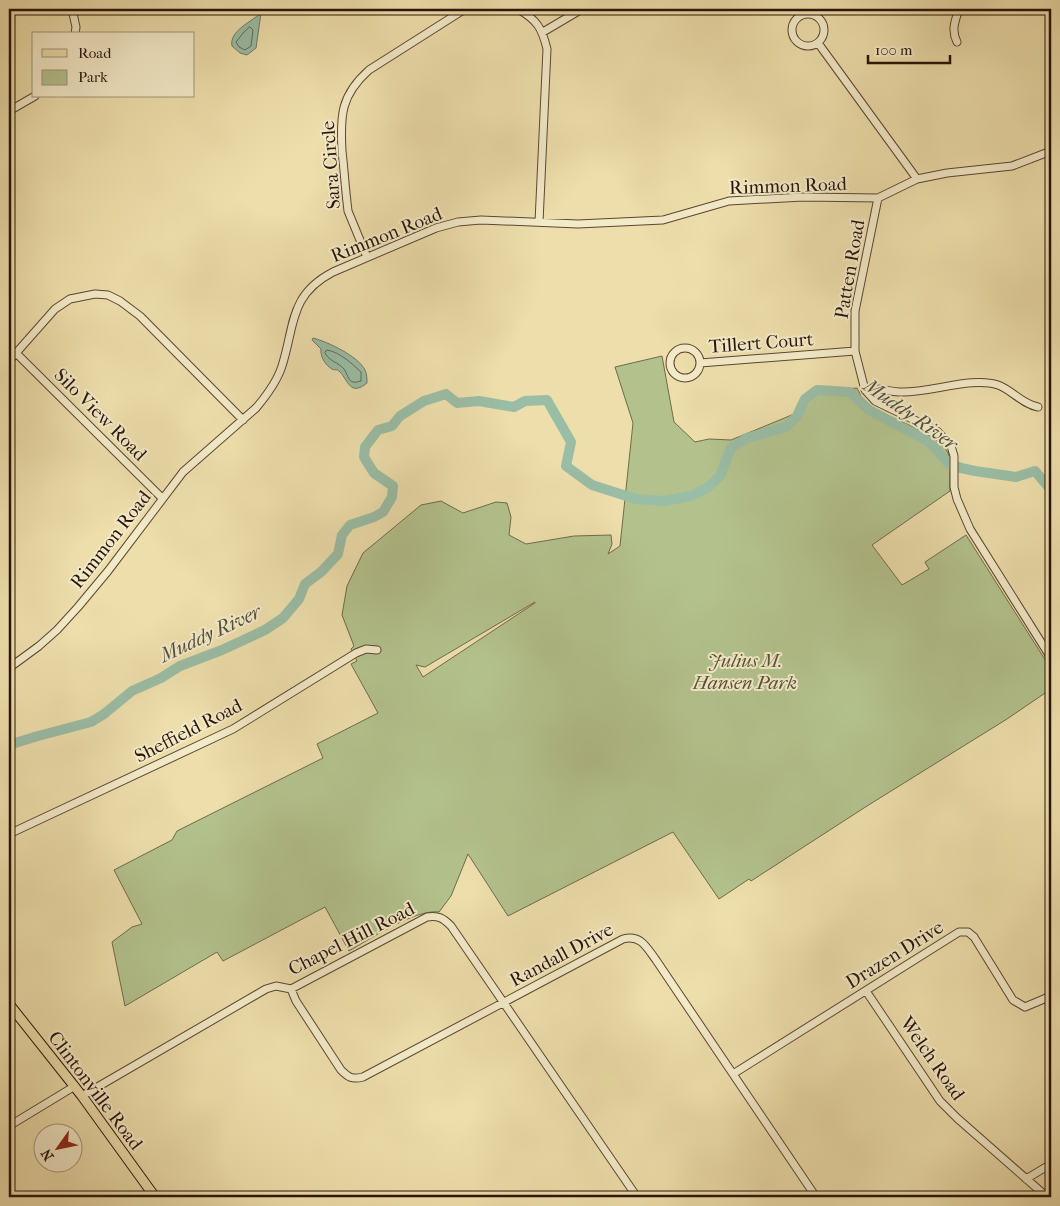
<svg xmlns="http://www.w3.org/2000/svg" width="1060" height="1206" font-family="'IM FELL French Canon',serif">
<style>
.green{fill:#b3c28d;stroke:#6e6b4a;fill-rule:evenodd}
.water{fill:#9abda5;stroke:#6d7966}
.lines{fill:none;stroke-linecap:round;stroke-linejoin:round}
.shore{stroke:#626856;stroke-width:1}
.river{stroke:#9abda5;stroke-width:10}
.minor-casing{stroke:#5a4631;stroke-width:9}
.major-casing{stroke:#291408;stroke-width:11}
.minor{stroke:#f3eac8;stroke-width:7}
.major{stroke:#eddeab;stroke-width:9}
.labels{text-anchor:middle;stroke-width:4;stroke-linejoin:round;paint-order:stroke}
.street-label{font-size:19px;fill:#291408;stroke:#f3eac8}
.park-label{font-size:19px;font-style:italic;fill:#595137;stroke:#f3eac8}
.water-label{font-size:20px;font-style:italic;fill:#514f3f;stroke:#f3eac8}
</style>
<rect width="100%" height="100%" fill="#eddeab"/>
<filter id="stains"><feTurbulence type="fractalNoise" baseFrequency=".004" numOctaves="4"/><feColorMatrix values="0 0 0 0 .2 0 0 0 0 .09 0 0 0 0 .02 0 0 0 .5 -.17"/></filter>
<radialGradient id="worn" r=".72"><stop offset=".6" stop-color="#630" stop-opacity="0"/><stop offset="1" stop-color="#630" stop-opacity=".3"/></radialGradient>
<path class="green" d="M662,356L674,422L695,442L709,439L731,440L787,417L798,412L812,392L857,388L863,400L869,406C888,418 939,433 948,453C952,462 949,481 950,491L872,545L902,585L929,569L925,562L966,535L1051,669V689L1007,719L867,806L751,881L749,879L719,899L673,832L508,916L468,854L451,896L439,912C415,909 370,939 349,951L325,907L223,961L217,952L125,1006L112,942L132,927L142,924L114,870L172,840L177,831L323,758L317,744L378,713L351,664L357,661L351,649L354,646L342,615L347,586L363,553L421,505L441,501L463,513L496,502L507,503L511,517L509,535L526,544L574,536L611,535L612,544L608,554L620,546L633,423L615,367ZM535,602V603L423,677L416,665L425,667Z"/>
<path class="water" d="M261,13L256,48L247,55L240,53L232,46C229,31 251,22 261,13Z
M313,338C328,342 358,356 365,370C367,374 367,379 367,383C350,397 348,380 340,372C336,368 336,371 332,369C325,365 320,356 321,349L312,340Z"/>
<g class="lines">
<path class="shore" d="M250,27L253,30L251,46L245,50L239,47L236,42L244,32Z
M327,350C340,352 351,363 361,372V381C359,381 356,383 353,382C348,381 347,373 344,369C338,362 330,362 325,353Z"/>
<path class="river" d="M9,747L15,743L38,736L91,722L104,714L132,691L161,678L180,666L222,650L265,630L283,618L299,599L305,584L321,572L338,554L342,535L350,525L374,517L383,512L392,497L393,486L374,473L364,457L365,447L378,430L392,426L400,416L424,401L446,394L457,403L479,401L514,407L525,401L547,400L571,442L566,466L592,485L636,499L664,501L691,496L707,488L720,476L731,448L747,438L786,427L797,416L805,399L817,390L850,392L869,410L928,441L937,450L948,463L961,468L975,471L1016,477L1035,471L1051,490"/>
<defs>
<path id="minor" d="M72,9L76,27L75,34
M518,9C537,20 542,28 547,49L539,222
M792 30a16 16 0 1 1 32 0a16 16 0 1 1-32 0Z
M543,32L582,9
M957,42C951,30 955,21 959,9
M818,43L917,179
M9,111L35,96
M878,198L855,311V351L865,390L875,401L937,431L951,446L954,456V487L957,499L970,529L1051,658
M367,257L348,211L347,202C345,185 344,168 342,151C340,115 341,95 369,70L465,9
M670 363a15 15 0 1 1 30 0a15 15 0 1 1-30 0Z
M16,353L162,498
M9,361L55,309L70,299L95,294L108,295L120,301L140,316L243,420
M700,363L855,351
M865,390C879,387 885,391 899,392C928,394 971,376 998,385C1012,390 1022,404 1038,407
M9,668L39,646L57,630L78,607L108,571L183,472L256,408C267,395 277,382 282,366C295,325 289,295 333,272L436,228L458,222L481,220L578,224L663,220L729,201L803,197L878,198L917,179L947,173L1012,166L1051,151
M9,834L233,729L356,653L366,649L377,650
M291,989L296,1001L341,1070C348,1077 352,1080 363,1077L623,939C641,934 647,948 656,960L816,1197
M866,991L940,1101L957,1118L1047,1197
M733,1074L959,932H968L974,937L1013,1000L1025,1007L1051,996
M82,1096L266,989L276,986L291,989L427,917C438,915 443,918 451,926L637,1197
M9,1126L75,1086
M1026,1179L1051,1164"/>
<path id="major" d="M9,1004L82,1096L155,1197"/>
</defs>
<use href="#minor" class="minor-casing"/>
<use href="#major" class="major-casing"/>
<use href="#minor" class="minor"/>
<use href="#major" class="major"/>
</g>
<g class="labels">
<g class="street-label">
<text transform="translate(330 165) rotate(-94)" y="7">Sara Circle</text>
<text transform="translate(788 185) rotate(-2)" y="7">Rimmon Road</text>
<text transform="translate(386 234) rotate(-22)" y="7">Rimmon Road</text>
<text transform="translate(849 269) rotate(-80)" y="7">Patten Road</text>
<text transform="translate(761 342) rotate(-4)" y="7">Tillert Court</text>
<text transform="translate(101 414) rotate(45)" y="7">Silo View Road</text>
<text transform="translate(110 539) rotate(-52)" y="7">Rimmon Road</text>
<text transform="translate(188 730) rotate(-27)" y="7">Sheffield Road</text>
<text transform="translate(351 938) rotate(-27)" y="7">Chapel Hill Road</text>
<text transform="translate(561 954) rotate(-28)" y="7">Randall Drive</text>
<text transform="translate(894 954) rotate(-32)" y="7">Drazen Drive</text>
<text transform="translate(933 1058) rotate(55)" y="7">Welch Road</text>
<text transform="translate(96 1090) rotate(53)" y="7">Clintonville Road</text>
</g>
<g class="park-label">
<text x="745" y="667">Julius M.<tspan x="745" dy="22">Hansen Park</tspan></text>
</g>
<g class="water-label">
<text transform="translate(911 414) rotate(35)" y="7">Muddy River</text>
<text transform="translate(210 633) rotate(-25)" y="7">Muddy River</text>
</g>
</g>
<rect width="1060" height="1206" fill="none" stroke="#eddeab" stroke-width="30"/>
<rect x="10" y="10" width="1040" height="1186" fill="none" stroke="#291408" stroke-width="2.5"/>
<rect x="15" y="15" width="1030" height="1176" fill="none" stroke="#291408"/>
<rect x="32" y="32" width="162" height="65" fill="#f3eac8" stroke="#a2947b"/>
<rect x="42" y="49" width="25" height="8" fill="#eddeab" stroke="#a2947b"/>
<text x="78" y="58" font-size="15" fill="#291408">Road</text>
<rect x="42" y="70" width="25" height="15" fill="#b3c28d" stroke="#a2947b"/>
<text x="78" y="82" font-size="15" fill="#291408">Park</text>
<g transform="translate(58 1148) rotate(237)"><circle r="24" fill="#f3eac8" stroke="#a2947b"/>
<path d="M0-4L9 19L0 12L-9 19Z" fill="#8f2418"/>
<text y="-8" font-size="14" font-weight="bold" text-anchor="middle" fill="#291408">N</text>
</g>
<path d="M868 55v8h82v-8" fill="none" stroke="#291408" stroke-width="2.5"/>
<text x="875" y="55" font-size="15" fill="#291408" stroke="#f3eac8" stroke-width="4" paint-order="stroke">100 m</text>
<rect width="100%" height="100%" filter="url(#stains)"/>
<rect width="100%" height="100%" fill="url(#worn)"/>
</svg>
